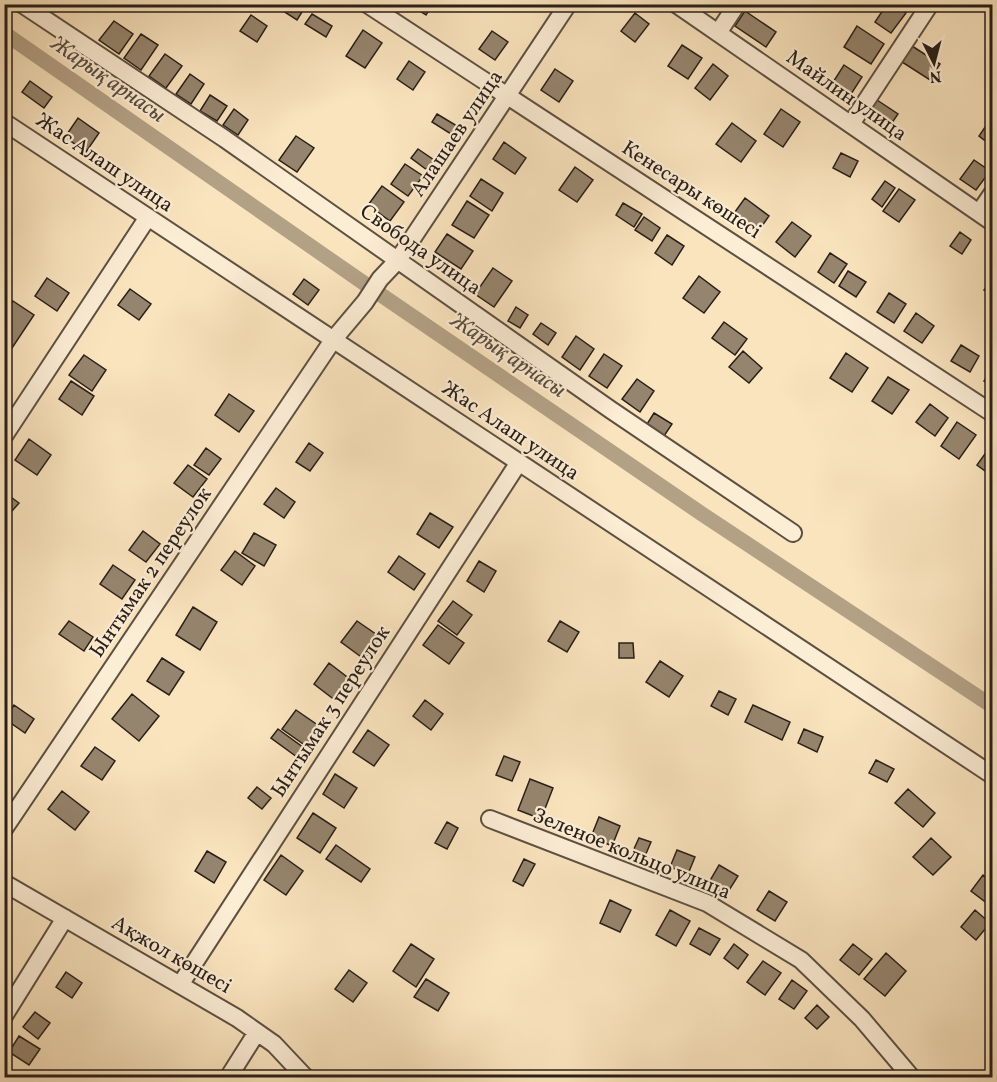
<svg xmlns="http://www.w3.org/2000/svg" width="997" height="1082" font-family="Vollkorn,serif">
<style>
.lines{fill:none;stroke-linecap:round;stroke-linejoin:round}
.canal{stroke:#b3a186;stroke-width:15}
.building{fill:#96856e;stroke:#291f18;stroke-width:1.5}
.street-casing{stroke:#5d5042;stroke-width:20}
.street{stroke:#fcedd5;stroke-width:16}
.labels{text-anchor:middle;stroke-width:4.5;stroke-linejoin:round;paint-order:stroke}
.street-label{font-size:21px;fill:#291f18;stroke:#fcedd5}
.water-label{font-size:22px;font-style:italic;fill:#594c3e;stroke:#fcedd5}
</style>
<rect width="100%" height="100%" fill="#fae4be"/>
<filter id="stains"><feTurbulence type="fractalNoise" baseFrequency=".00333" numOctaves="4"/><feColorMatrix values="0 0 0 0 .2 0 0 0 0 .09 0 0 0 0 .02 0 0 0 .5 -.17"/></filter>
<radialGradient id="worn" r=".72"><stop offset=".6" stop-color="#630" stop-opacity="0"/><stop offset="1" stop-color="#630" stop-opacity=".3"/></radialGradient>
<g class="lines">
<path class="canal" d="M4,33L368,286L702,514L992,706"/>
</g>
<path class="building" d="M185,4H200L195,11Z
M283,4H307L297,20L280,9Z
M409,4H433L426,15Z
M887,4H893L906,13L891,33L875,22Z
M745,11L776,32L766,47L735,26Z
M635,13L649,24L635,42L621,31Z
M312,14L332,26L326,37L305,24Z
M251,15L267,26L257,42L240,31Z
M114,21L133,34L119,54L99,40Z
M857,26L884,44L871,64L844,47Z
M363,30L382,43L365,68L346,56Z
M492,31L508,42L495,60L479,49Z
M141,34L158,45L141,70L124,58Z
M682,45L702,58L688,79L668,66Z
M912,46L940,64L930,80L902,62Z
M165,54L182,66L166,88L149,76Z
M409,61L425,72L413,90L397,79Z
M713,64L728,76L710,100L695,88Z
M844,65L862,77L846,102L828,90Z
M555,69L573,81L559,102L541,90Z
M190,74L204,84L191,104L176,94Z
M30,81L52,97L44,108L22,92Z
M210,95L227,106L217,121L200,111Z
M877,100L898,114L887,130L866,116Z
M234,109L248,120L238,135L223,125Z
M781,109L800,122L783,147L764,134Z
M437,114L457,126L451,134L432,122Z
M992,117V146L979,136Z
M78,118L99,133L86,152L65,137Z
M732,123L756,141L741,162L716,144Z
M296,136L314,148L297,172L279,160Z
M504,142L526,158L515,174L493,159Z
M418,149L434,160L427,170L411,158Z
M841,153L858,161L850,177L833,168Z
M974,160L990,171L976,190L960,179Z
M405,164L423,176L408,196L391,184Z
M575,167L593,180L577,202L559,190Z
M481,179L503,193L492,211L470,196Z
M885,181L895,188L882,207L872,199Z
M382,186L404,202L390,221L368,205Z
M899,189L915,200L899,222L883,211Z
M745,198L769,216L757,233L732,216Z
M467,201L489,215L474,238L452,225Z
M623,203L642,214L634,227L616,215Z
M644,217L660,228L652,241L635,230Z
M792,222L811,236L795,257L776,242Z
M960,232L971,240L962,254L950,246Z
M447,234L473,251L461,269L435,252Z
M667,235L684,246L672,265L655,253Z
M830,253L847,264L834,283L818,272Z
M493,268L512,281L494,307L475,294Z
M848,271L866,282L856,297L839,286Z
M699,276L720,292L704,313L683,298Z
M47,278L69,293L57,311L35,296Z
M992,278V296L984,290Z
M304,279L319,290L308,305L293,294Z
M130,289L151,304L139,320L118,305Z
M889,293L906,304L894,323L877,312Z
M13,301L34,315L8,354L4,352V314Z
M516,307L528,315L520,328L508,321Z
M916,313L934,326L922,343L904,331Z
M724,322L747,339L735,355L712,338Z
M541,323L556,333L548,345L533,334Z
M576,336L594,349L580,370L562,357Z
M961,345L979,356L970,372L951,361Z
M743,351L762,368L749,383L729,367Z
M846,353L868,368L852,392L830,378Z
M604,354L622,366L607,388L589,376Z
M84,355L106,370L92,391L69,375Z
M992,368V387L984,381Z
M888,377L909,390L892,414L872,401Z
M637,379L654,391L640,412L622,399Z
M71,381L94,396L82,415L59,399Z
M229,394L254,411L239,432L215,415Z
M930,404L948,418L935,436L916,422Z
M654,413L672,424L664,436L647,424Z
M957,422L976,435L959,459L941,446Z
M29,439L51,455L37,475L15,460Z
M309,443L323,453L310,471L296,462Z
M992,444V476L977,465Z
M206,448L221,459L209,475L194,465Z
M188,465L207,479L193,497L174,483Z
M276,488L295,502L284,518L264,504Z
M4,492L19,503L5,519L4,518Z
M430,513L453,527L439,548L417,534Z
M143,531L160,544L146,562L129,550Z
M254,533L276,545L264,566L242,553Z
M235,551L255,566L242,585L221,570Z
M399,556L425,574L414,590L388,572Z
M479,561L496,571L484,592L467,581Z
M113,565L135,580L122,599L100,584Z
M453,601L472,615L457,635L438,621Z
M193,607L217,622L200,650L176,635Z
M69,621L93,637L84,651L59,634Z
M357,621L380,637L364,659L341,642Z
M560,621L579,632L567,652L548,641Z
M438,625L464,643L449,664L423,645Z
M619,643H633L634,658H619Z
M162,658L184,672L169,695L147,681Z
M660,661L683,676L669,697L646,682Z
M329,663L351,680L336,701L314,684Z
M719,691L736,699L728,715L711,706Z
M132,694L159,716L139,741L112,719Z
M425,700L443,714L431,730L413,716Z
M14,705L34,719L25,733L5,719Z
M753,705L790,722L782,740L745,722Z
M296,710L319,726L306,746L282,729Z
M278,729L304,748L297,757L271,738Z
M804,729L823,737L817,752L798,743Z
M368,730L389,745L374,766L353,752Z
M95,747L115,761L102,780L81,766Z
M504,756L520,762L512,781L496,775Z
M876,760L894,769L887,782L869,773Z
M335,774L357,788L344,808L323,794Z
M530,779L553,788L541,819L518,810Z
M257,787L271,798L262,809L248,798Z
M908,789L935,813L923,827L895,803Z
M62,791L89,812L75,830L48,809Z
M313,813L336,828L320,853L297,838Z
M599,817L620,826L612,846L591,837Z
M447,822L458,828L447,849L435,843Z
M639,838L651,842L645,856L633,851Z
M931,838L951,857L933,875L913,857Z
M336,845L370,869L361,882L326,859Z
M677,850L695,857L688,874L670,867Z
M207,851L226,862L214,883L195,871Z
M281,855L303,871L286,895L264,880Z
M524,859L535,864L523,886L513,881Z
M719,865L738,876L726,895L708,884Z
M983,875L992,883V907L971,891Z
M769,891L787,902L775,921L757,910Z
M610,900L631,910L620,932L600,923Z
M670,910L690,921L676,946L656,935Z
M975,910L990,923L976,940L961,927Z
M699,928L720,939L710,955L690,944Z
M411,944L434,959L416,987L393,971Z
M734,944L748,955L738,969L724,958Z
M853,944L872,959L859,975L840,960Z
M886,953L906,971L885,996L864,979Z
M763,961L781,973L765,995L747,982Z
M349,970L367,983L353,1002L335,989Z
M66,972L82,983L72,998L56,987Z
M426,979L449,993L438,1011L414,997Z
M792,980L807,991L794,1009L779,999Z
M817,1005L829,1017L817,1029L805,1018Z
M35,1012L50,1023L38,1039L23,1027Z
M19,1036L40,1049L29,1065L9,1052Z"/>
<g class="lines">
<defs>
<path id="street" d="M22,4L225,139L611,410L793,533
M367,4L992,413
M676,4L992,222
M718,33L737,4
M4,122L992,775
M851,124L930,4
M979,213L992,194
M4,436L148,217
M490,819L707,903L801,960L862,1019L912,1078
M4,829L333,340L365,302L380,279L398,260L568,4
M4,883L237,1018L274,1044L306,1078
M180,985L519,462
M4,1016L65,918
M228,1078L257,1032"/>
</defs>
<use href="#street" class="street-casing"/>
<use href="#street" class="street"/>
</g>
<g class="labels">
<g class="street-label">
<text transform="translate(847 95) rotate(35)" y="7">Майлин улица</text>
<text transform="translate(456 133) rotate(-56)" y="7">Алашаев улица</text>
<text transform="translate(105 162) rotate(34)" y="7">Жас Алаш улица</text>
<text transform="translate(692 189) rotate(33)" y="7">Кенесары көшесі</text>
<text transform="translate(421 249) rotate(35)" y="7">Свобода улица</text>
<text transform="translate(511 430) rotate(34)" y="7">Жас Алаш улица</text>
<text transform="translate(150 572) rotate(-56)" y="7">Ынтымак 2 переулок</text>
<text transform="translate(330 711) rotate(-57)" y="7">Ынтымак 3 переулок</text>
<text transform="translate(632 853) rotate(22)" y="7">Зеленое кольцо улица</text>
<text transform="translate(172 954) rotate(30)" y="7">Ақжол көшесі</text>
</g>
<g class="water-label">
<text transform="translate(109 78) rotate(35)" y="8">Жарық арнасы</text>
<text transform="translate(509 354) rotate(34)" y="8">Жарық арнасы</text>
</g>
</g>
<rect width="997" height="1082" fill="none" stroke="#fae4be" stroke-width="24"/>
<rect x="6" y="6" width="985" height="1070" fill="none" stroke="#291f18" stroke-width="3"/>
<rect x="12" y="12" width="973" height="1058" fill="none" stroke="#291f18" stroke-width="1.5"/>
<g transform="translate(934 63) rotate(174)" stroke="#fcedd5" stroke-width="4.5" paint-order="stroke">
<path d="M0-4.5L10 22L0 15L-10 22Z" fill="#291f18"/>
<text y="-9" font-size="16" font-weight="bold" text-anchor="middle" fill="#291f18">N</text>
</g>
<rect width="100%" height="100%" filter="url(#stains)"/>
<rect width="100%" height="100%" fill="url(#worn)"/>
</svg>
